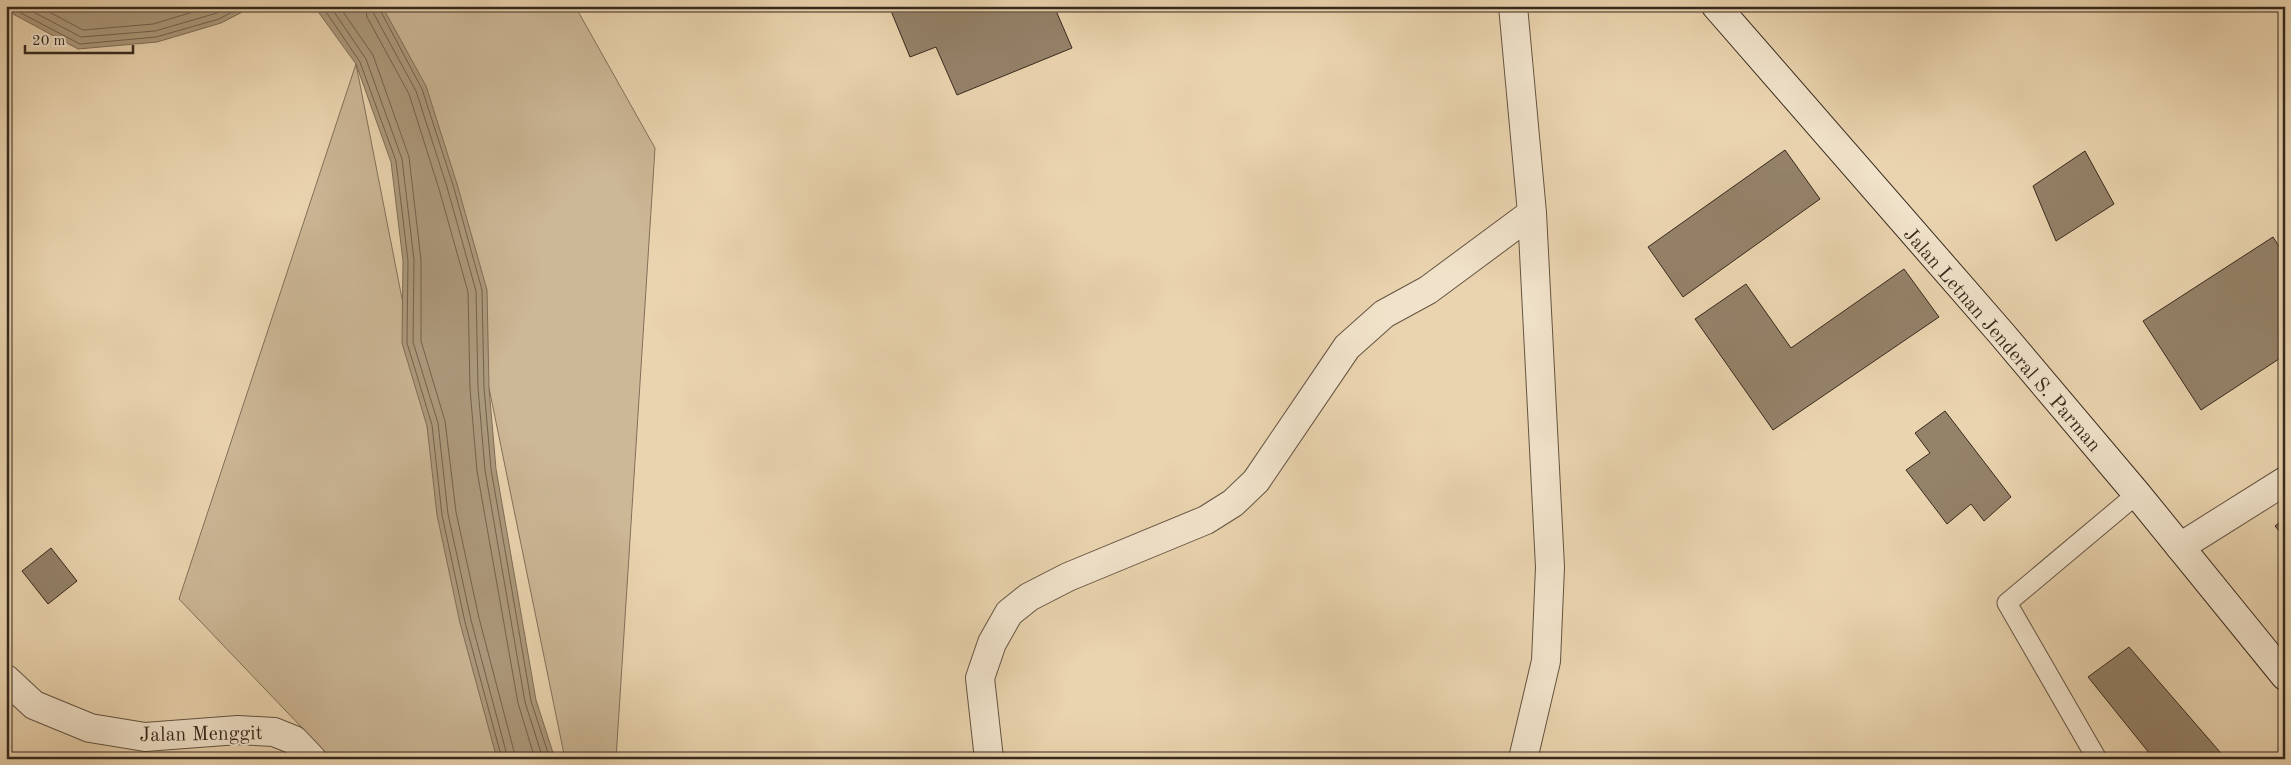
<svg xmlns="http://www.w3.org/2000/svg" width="2291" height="765" font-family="'Old Standard TT',serif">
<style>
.green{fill:#ccb796;stroke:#82705a}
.water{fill:#ad9a7d;stroke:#7e6d57}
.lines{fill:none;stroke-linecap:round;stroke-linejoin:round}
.shore{stroke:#72624d;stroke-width:1}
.building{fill:#948269;stroke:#37291d}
.lane-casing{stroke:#645442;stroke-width:21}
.street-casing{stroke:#645442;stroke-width:30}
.secondary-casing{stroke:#37291d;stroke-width:30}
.lane{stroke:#f1e3cb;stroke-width:19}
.street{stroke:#f1e3cb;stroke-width:28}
.secondary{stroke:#f1e3cb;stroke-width:28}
.labels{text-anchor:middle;stroke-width:4;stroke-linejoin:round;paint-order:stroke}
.street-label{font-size:20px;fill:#37291d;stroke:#f1e3cb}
</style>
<rect width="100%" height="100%" fill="#ead4af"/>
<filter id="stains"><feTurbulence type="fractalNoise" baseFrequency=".004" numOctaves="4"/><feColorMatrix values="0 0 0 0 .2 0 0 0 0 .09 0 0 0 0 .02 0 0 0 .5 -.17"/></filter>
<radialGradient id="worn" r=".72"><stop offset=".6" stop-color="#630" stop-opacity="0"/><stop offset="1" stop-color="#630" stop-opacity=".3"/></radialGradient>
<path class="green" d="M364,6H575L655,148L616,759H565L489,388Z
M356,64L427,426L501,759H285L307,733L179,599Z"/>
<path class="water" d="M8,6H254L221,23L157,42L78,49L13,14Z
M314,6H382L426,86L457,184L487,290L489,388L496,469L536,700L555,759H497L460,623L437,515L427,426L402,343L403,261L391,162L356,64Z"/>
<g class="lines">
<path class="shore" d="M14,6L17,11L80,44L156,37L219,19L243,6
M22,6L81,37L155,31L217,13L230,6
M38,6L83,30L153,24L213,6
M322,6L360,62L396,161L408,261L407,343L432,425L442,515L465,622L502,759
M330,6L366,59L402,159L414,260L413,342L438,423L448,514L471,620L508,759
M339,6L373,55L409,157L421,260V341L445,421L456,512L479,618L516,759
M365,6L367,17L409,94L439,189L468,292L470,389L477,471L518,703L535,759
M372,6L374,14L416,91L447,187L476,291L478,388L485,470L525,702L543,759
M378,6L422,89L453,185L482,290L484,388L491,469L531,701L550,759"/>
</g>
<path class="building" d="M889,6H1054L1072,48L957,95L936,47L910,57Z
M1785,150L1820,199L1683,297L1648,247Z
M2085,151L2114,204L2056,241L2033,186Z
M2273,237L2285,256V355L2201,410L2143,321Z
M1904,269L1939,317L1773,430L1695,319L1746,284L1791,348Z
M1945,411L2011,497L1984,521L1971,504L1947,524L1906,470L1930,453L1915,433Z
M2285,518V538L2275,526Z
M51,548L77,581L48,604L22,571Z
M2129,647L2226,759H2154L2088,677Z"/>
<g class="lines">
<defs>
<path id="lane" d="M2097,759L2007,603L2137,494"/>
<path id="street" d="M1513,6L1532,213L1550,567L1546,661L1523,759
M2180,547L2285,481
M6,679L34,705L90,728L145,737L238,730L274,732L294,740L312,759
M989,759L980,678L992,643L1009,613L1029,597L1068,577L1206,520L1233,503L1256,481L1347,347L1384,314L1428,290L1532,213"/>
<path id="secondary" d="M1716,6L2001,333L2137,494L2285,676"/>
</defs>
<use href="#lane" class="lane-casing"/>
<use href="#street" class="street-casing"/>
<use href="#secondary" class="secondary-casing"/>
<use href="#lane" class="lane"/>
<use href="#street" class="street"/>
<use href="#secondary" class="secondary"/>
</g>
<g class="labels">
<g class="street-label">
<text transform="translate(2003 339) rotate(49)" y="7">Jalan Letnan Jenderal S. Parman</text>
<text transform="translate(201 733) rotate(-1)" y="7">Jalan Menggit</text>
</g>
</g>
<rect width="2291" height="765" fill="none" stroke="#ead4af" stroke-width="25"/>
<rect x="8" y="8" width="2276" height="750" fill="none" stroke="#37291d" stroke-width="2.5"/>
<rect x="12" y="12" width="2266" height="740" fill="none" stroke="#37291d"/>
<path d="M25 45v8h108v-8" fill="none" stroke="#37291d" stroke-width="2.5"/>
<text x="32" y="45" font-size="15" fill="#37291d" stroke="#f1e3cb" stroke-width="4" paint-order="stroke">20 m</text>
<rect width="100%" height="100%" filter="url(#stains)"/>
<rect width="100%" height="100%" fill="url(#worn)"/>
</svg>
